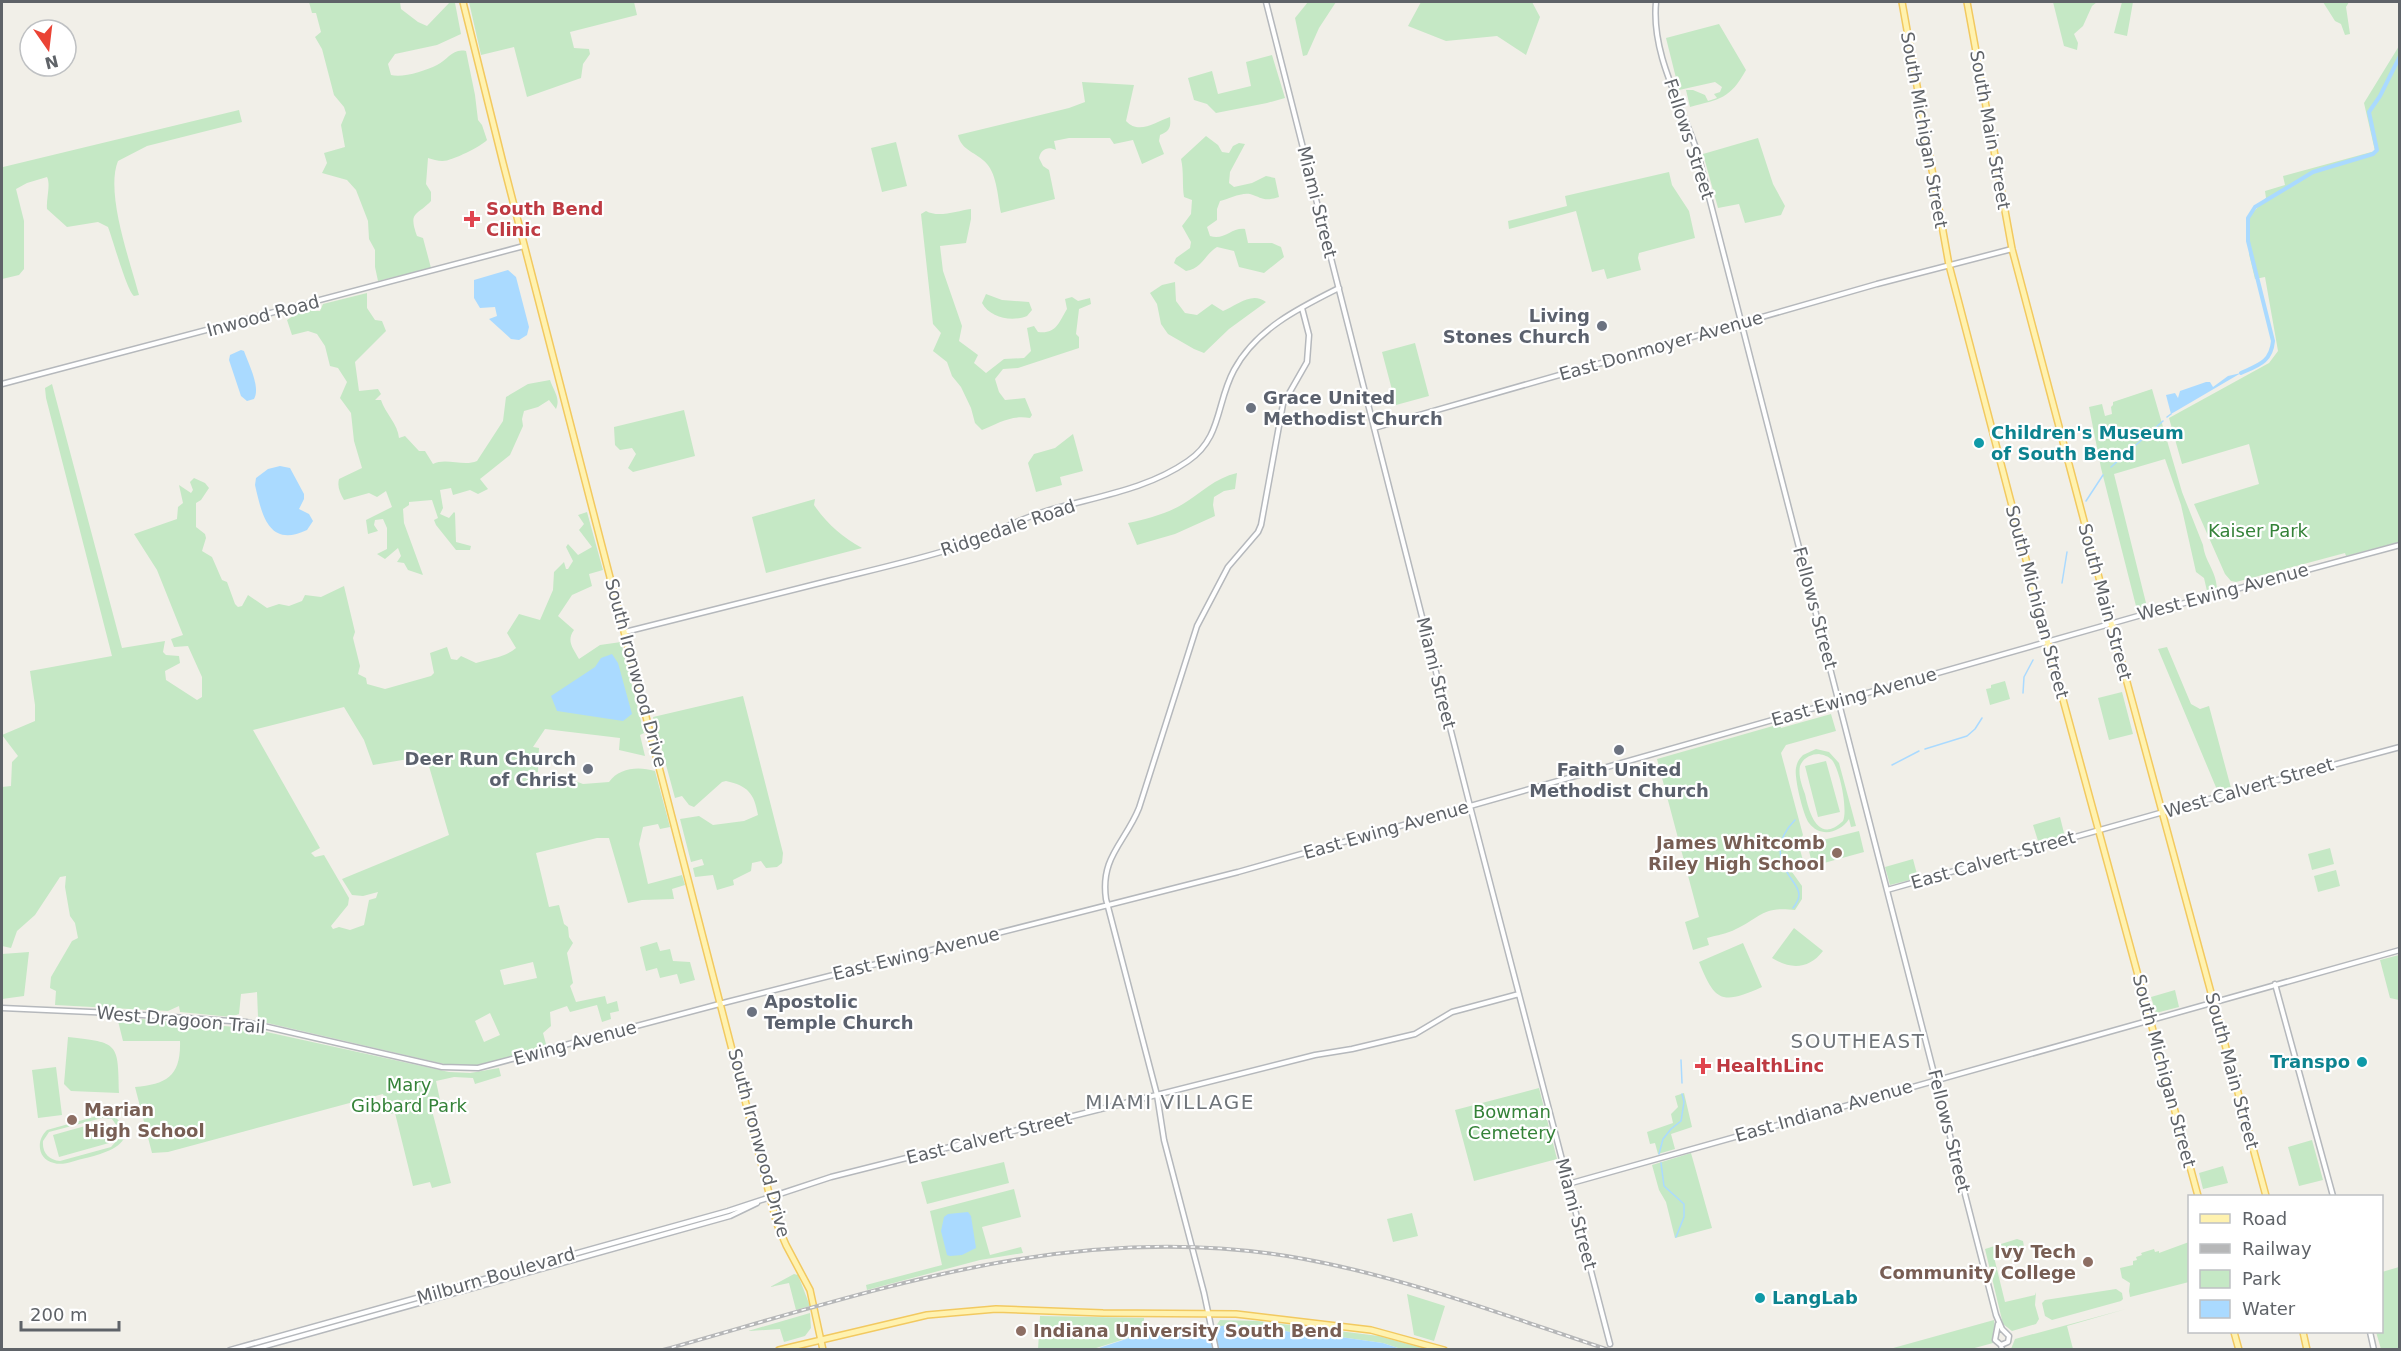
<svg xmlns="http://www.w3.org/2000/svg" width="2401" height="1351" font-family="'DejaVu Sans',sans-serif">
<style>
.green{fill:#c5e8c5;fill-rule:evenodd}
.water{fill:#aadaff}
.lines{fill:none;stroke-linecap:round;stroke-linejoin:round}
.stream{stroke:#aadaff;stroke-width:1.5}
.canal{stroke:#aadaff;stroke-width:4}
.minor-casing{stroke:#b5b8bc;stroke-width:7}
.major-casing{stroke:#f2c960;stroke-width:8}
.minor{stroke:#fff;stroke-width:4}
.major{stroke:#fff2af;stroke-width:5}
.rail-casing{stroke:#b6b7b8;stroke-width:4}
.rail{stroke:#fff;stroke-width:1.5;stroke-dasharray:4.5;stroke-linecap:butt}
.health-dot{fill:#e0444e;stroke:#fff;stroke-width:2}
.worship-dot{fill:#6b7280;stroke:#fff;stroke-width:2}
.culture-dot{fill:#0f9aa8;stroke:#fff;stroke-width:2}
.education-dot{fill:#8d6e63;stroke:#fff;stroke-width:2}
.labels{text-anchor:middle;stroke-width:4.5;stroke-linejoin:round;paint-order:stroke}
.street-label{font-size:18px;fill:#5f6368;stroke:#fff}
.health-label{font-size:18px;font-weight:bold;fill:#be3a42;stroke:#fff;text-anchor:start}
.worship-label{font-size:18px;font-weight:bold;fill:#5b616d;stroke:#fff;text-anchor:end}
.culture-label{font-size:18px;font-weight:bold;fill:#0d838f;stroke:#fff;text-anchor:start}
.park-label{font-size:18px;fill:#348238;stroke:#fff}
.education-label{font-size:18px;font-weight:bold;fill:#785e54;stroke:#fff;text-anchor:end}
.neighbourhood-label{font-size:20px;letter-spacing:1.5px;fill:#70757a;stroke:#fff}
</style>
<rect width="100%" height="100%" fill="#f1efe8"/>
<path class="green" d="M309,2H400L401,9L418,22L427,26L450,2L455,3L461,34L437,45L395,54L388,64L391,75C403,78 425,71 437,65C448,60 452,48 466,51L475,95L478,120L482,125L487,140C482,146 450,162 442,161C438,161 432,159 428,158L426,184L431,192V201C417,216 408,211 417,236L423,238L431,268L378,281L375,267V250L369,239L368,221L356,190L347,180L322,173L327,163L324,153L345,147L341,125L346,113L344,107L334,95L322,49L315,37L321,32L316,13H312Z
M469,2H634L637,15L570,32L574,48L589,49L590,54L583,64L581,78L527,97L514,47L481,55Z
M1308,2H1336L1319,28L1307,55L1303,56L1295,18Z
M1421,2H1532L1540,17L1526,55L1497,36L1446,41L1408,26Z
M2053,2H2097L2092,6L2083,26L2074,34L2078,43L2077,50L2064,46Z
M2122,2H2133L2127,36L2114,33Z
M2323,2H2349L2346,7L2350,34L2345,35L2341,24L2335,21Z
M1719,24L1746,70C1730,99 1720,99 1690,107L1686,90H1693L1705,95L1708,101L1717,98L1714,94L1720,92L1722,87L1715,82L1679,90L1666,38Z
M2399,46V542L2346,556L2345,553L2236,582L2231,581L2225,574L2194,504L2259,484L2249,444L2182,464L2169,418L2269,363L2278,351L2265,277L2255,279L2249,254V217L2266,198L2265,191L2285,185L2283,176L2375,151L2364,103Z
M1272,55L1285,98L1267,103L1216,113L1207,104L1194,100L1188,78L1212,71L1218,94L1251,86L1246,62Z
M1082,82L1134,85L1126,121C1139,135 1155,122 1170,117C1171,127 1170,131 1160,135L1159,141L1164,154L1142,164L1133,140L1114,144L1110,138H1069L1054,141L1056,150C1048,146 1041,149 1039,158L1043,166L1049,170L1055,199L1001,213C998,199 997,175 987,164C977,152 961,151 958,135L1069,108L1085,102Z
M239,110L242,122L147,146L118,161C105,193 130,261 139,295L134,296C127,291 113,240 108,227L98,222L67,227L47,209C46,199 51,185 47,177L27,183L16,189L24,221V269L19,275L2,279V163L3,167Z
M1206,136L1218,145L1222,152L1229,153L1233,146L1239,143L1245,144L1230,172L1229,183L1234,187L1252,183L1266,176L1275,178L1279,197C1263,202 1263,198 1250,194C1242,192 1228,199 1220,201L1217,209V220L1207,227L1210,236C1224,241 1232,227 1245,229L1248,243H1272L1281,247L1284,257L1264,273L1239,267L1234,251L1217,247C1205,254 1203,268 1186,271L1174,263L1176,258L1190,248L1191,242L1182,226L1191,214L1192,200L1184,197C1182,184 1184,172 1181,159Z
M1758,138L1773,184L1785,206L1781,215L1745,223L1739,204L1718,208L1703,154Z
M896,142L907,186L882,192L871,148Z
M1669,172L1672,185L1689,211L1695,238L1639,253L1638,258L1641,270L1607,279L1604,269L1592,272L1576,211L1509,229L1508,221L1567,206L1565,196Z
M971,209V219L966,243L940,246L943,271L962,326L959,341L978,355L974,363L986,373L1004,359L1024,358L1031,351L1027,328L1034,326L1038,332C1056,334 1058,324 1067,309L1065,299L1072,297L1078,301L1090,298L1091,304L1079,309L1076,334L1079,337V348L1018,368L1003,369L995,379L999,392L1005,400L1025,398L1032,415L1030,418C1011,415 999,423 982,430L975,423L971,408L961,387L952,376L947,362L933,351L941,333L933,324L921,214L926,211C938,218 957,211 971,209Z
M1175,282L1176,301L1185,313L1197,315L1212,304L1223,311C1237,305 1252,291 1266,302L1229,329L1204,353L1194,349L1168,334L1161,324L1157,304L1150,293L1162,285Z
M367,293V308L375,320L382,321L386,331L355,362L359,391L378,389L381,394L375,400H381C385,413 398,424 399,438L405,436L419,451H425L433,464C446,457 463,467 477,461L503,421L506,397L528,384L550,380C553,390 561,398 556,409L549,400L538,407L524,411L522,419L523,426L510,455L480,479L488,489L478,494L470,490L453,495L451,488L440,490L443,508L440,514L449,518L454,512L455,513L456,542L471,546L470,550H456L436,525L434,520L438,518L432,500L409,502V505L403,509L404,523L423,575L408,570L404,563L397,562L401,556L398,548L385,559L377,554L387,549V528L383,519L375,520L374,525L378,531L368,534L366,520L392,507L386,491L377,497L369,493L344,500C340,493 337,487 339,479L362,468L354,441L351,413L340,398L347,382L338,368L330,366L325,346L317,334L308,331L292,335L287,320L293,316L294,311L313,305L315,311H320L323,304Z
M986,294L1002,300L1029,302L1032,310L1027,316C1012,322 990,318 982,303Z
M1415,343L1429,396L1396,405L1382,352Z
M52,384L122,648L165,641L163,652L166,655L179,656L180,663L165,671L166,680L197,700L202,697V677L188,646L174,647L171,639L183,635L157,570L134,534L177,519L178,507L183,503L179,485L191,493L193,490L190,482L194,478L205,483L209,488L201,500L196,503V527L205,534L206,538L202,551L212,557L222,580L227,582L235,604L238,607L242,606L248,595L267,608L279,604L289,606L302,601L305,595L321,597L344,586L355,632L353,638L360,666L358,674L366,678L367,684L385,689L431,676L434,673L430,653L447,647L451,659L457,660L461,656L476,663C491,658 504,658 516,648L507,633L519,614L540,620L553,590L554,572L564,562L566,569H568L573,561L566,547L568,544L578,555L592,547L579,530L584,524L578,515L587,512L603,570L589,574L592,586L572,595L558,616L574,630C566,641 573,648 579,659L600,645L621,642L644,733L640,735L645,756L619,750L620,738L545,729L533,747L539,748L538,772L531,773L530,790L575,781L583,784L609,782C619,768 638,766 655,771L670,827L660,829L658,824L643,827L639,844L648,884L682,875L685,885L672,889L674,899L642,900L628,903L609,838H597L536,853L549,907L559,905L564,924L568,927L569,937L573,943L567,953L573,983L570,986L576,1002L605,996L607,1004L617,1001L619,1011L610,1013L611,1019L602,1022L597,1005L570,1012L567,1006L550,1012L551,1026L543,1033L547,1048L482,1065L457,1067L263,1022L258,1017L257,992L241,994L239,1014L231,1017L180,1012L179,1006L168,1011L55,1005L56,991L50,988L51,977L72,941L78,938L75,923L70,916L65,887L66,876L60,877L35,915L17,931L11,948L2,946V787L11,786L12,762L18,756L2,735L35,721V705L30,671L112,656L46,398L45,388ZM344,707L364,740L373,765L426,756L449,835L342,879L352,895L363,896L378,892L376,898L369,900L364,925L350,930L339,927L333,929L331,926L348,905L349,898L324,855L315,857L311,853L320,848L253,730ZM533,962L537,978L504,985L500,970ZM490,1013L500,1035L484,1042L475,1021Z
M2152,389L2182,492L2203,545C2205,562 2216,570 2217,589L2207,591L2204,578L2196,572L2181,505L2165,459L2114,474L2147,607L2137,610L2101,468L2089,407L2102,404L2105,416L2112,414L2111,407L2113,405V402Z
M684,410L695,456L633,472L628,468L636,454L632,448L620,450L615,445L614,427Z
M1073,434L1083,471L1060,477L1062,485L1036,492L1028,463L1034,454L1055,448Z
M1237,473L1235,489L1224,491L1214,497L1213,505L1215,516L1175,534L1137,545L1128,523C1147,519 1166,514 1183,504C1201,493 1215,478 1237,473Z
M815,499L814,505C827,524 842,537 862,548L766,573L752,517Z
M2167,647L2191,704L2200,709L2209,706L2231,788L2218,792L2158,649Z
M2005,681L2010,699L1990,705L1986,689L1991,688V685Z
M2122,692L2133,734L2109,740L2098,698Z
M743,696L783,853L782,863L777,867L766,868L761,861L752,863L751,871L733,880L734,885L717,890L713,875L695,877L693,868L704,865L702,859L691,862L680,819L699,816L713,825L744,821L758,815C754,793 748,786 726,781L722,782L694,807L689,805L682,796L675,798L653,717Z
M1831,714L1836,731L1786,745L1781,753L1803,835L1798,842L1805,868L1792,872L1802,886V899L1795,910C1763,906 1761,917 1736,929C1727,934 1717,935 1707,938L1709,945L1693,950L1685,922L1699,917L1657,759L1780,724L1781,728Z
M1816,749L1829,752L1839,763L1856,826L1851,827L1849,819C1840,833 1820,838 1809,823C1803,815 1794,777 1796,768C1797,762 1799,759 1803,755ZM1819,754C1824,755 1828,756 1832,760C1840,770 1848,810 1843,821C1818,845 1809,812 1805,794C1802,786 1798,775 1800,766C1803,758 1811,754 1819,754Z
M1826,761L1840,812L1818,817L1805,766Z
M2060,817L2065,837L2039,844L2033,825Z
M1859,831L1864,852L1813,866L1807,844Z
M2330,848L2334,864L2312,870L2308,854Z
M1913,859L1918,878L1890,885L1885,867Z
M2336,870L2340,886L2318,892L2314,876Z
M1794,928L1823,951C1809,969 1791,970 1772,958Z
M657,942L660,951L670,949L673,961L690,962L695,980L680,984L677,974L660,978L657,968L646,971L640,947Z
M1743,943L1762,987C1722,1005 1715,1002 1699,962Z
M29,952L24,996L2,999V954Z
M2399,955H2400L2399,1000L2390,998L2380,960Z
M2175,990L2179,1007L2156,1013L2151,997Z
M117,1017L248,1028L449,1072L470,1073L499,1068L501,1076L475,1084L473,1078L454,1077L436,1081L440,1100L430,1103L451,1183L432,1188L430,1182L413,1186L395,1113L389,1114L383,1094L168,1152L152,1153L135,1087C167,1084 181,1076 180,1041H123Z
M68,1037C119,1043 118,1042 119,1093L71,1091L64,1084Z
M56,1067L62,1115L38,1118L32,1070Z
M1539,1088L1557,1159L1474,1181L1455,1110Z
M1684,1093L1692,1127L1671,1134L1675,1149L1658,1154L1655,1143L1650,1144L1647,1132L1673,1123L1671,1114L1678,1107L1675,1096Z
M108,1113C111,1115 116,1117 119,1121C139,1145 101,1154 86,1158C76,1160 63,1166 54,1163C37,1159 36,1140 47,1130ZM102,1118L112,1119L119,1129V1138L111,1147L60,1161C49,1160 42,1153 43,1141L49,1132Z
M103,1121L109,1143L59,1157L53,1135Z
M2312,1140L2323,1180L2299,1186L2288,1147Z
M1691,1153L1712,1228L1675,1238L1666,1202L1659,1190L1652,1165Z
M1004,1162L1009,1183L927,1204L921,1182Z
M2223,1166L2228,1183L2203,1189L2199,1173Z
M1014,1189L1021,1217L982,1227L990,1255L1021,1247L1023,1253L980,1260L867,1290L866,1285L942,1265L930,1211Z
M1412,1213L1418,1236L1393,1242L1387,1219Z
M2017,1239L2023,1241L2025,1252L2023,1249L1994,1257L2005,1302L2035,1295L2036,1292L2035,1305L2039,1319L2036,1324L2012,1331L2003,1324L1985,1249Z
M2189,1242V1282L2130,1297L2129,1291L2130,1283L2122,1278L2120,1268L2133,1265V1261L2137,1260L2136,1257L2142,1255L2141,1253L2154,1249L2155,1252L2159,1251V1253Z
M2399,1267V1349H2381L2376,1332H2382V1272Z
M794,1274L798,1275L810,1306L796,1310L789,1283L770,1287Z
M2116,1289L2122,1293L2123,1299L2121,1301L2052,1320L2045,1316L2042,1303L2045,1300Z
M1407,1294L1445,1306L1434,1341L1414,1335Z
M2126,1309L2067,1326L2073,1349H2011L2015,1339Z
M810,1313L811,1328L805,1336L784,1342L780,1329L748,1331Z
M1040,1316L1144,1318V1333L1093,1349L1038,1350Z
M1220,1320L1258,1321L1379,1336L1426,1349H1401L1383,1343L1340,1337L1304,1335L1267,1327L1216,1326Z
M1994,1320C1996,1329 1991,1335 1993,1343L1971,1349L1886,1350Z"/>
<path class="water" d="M508,270L516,277L529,327L527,335L519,340L511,339L489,319L497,316L495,307L480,308L474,298V280Z
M241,350L244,351C248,363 261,387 254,399L247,401L241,396L229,360L230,355Z
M2241,373L2171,414L2166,395L2175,393L2178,398L2180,391L2206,382H2210L2213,387L2228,376Z
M280,466L290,468L304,494V499L299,509L309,514L313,521L307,530C269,548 262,516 255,485L256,478L268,469Z
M612,654L618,663L632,714L623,721L557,711L551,696L595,667L601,658Z
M968,1212L971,1216L976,1248L962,1255L950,1256L947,1255L941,1231L944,1217L948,1214Z
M1232,1325L1267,1327L1304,1335L1340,1337L1383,1343L1401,1349L1093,1350L1144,1333Z"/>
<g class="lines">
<path class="stream" d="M2167,417L2171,414
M2111,467L2163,421
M2086,501L2103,475
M2062,583L2067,552
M2023,693L2024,677L2033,660
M1925,749L1967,736L1975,729L1982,718
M1892,765L1919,751
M1793,908C1796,904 1799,899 1799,895C1799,887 1792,881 1788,874C1775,854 1779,836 1795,820
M1681,1060L1682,1083
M1659,1154L1663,1139L1671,1129L1681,1121L1684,1102L1682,1094
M1661,1163L1664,1186L1684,1204V1217L1676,1237"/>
<path class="canal" d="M2241,373C2259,365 2271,362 2273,341L2248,241V218L2255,207L2313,172L2373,154L2377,150L2369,112L2380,96L2400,56"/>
<defs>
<path id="minor" d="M1266,2L1470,806L1610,1344
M1656,2C1651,55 1682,105 1698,154L1996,1315L2002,1329L2009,1336L2008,1342L2001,1345
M2,384L524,246
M1374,428L1877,284L2012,249
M625,632C694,615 763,597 832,580C872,570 912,561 951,549C982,539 1012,522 1043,512C1092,497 1145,491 1188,461C1222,438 1216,403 1234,370C1256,329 1299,308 1339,288
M1887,890L2259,785L2400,747
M2275,984L2333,1196
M2,1008L113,1013L246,1022L442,1067L478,1068L727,1002L1238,872L2166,608L2400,545
M1568,1184L2400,950
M1998,1324L1995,1340L2001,1345L2002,1350
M2370,1332L2374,1350
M230,1350L728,1211L831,1177L1315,1055L1352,1049L1415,1034L1452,1012L1519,994
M251,1350L730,1216L757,1203
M1216,1350L1204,1293L1164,1140L1157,1095L1106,899C1100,857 1125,843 1139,808L1197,626L1228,567L1258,532L1261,525L1283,404L1307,362L1309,335L1302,308"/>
<path id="major" d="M463,2L503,163L777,1224L786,1245L810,1290L823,1350
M1902,2L1949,265L2052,659L2198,1196
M1967,2L2012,249L2111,623L2266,1196
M2234,1332L2239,1350
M2303,1332L2307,1350
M779,1350L927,1315L996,1309L1103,1313L1236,1314L1371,1330L1444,1350"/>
</defs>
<use href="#minor" class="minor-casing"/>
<use href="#major" class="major-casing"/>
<use href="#minor" class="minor"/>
<use href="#major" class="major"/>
<defs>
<path id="rail" d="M663,1350C878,1290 1078,1217 1304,1259C1407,1278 1509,1317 1609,1350"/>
</defs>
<use href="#rail" class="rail-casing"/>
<use href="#rail" class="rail"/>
</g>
<g class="health-dot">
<path d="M469 210h6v6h6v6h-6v6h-6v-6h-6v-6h6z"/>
<path d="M1700 1057h6v6h6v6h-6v6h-6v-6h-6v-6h6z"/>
</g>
<g class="worship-dot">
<circle cx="1602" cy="326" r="6"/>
<circle cx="1251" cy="408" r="6"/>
<circle cx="1619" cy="750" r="6"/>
<circle cx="588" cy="769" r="6"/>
<circle cx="752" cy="1012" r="6"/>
</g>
<g class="culture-dot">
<circle cx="1979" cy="443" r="6"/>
<circle cx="2362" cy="1062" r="6"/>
<circle cx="1760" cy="1298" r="6"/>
</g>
<g class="education-dot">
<circle cx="1837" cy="853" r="6"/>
<circle cx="72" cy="1120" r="6"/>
<circle cx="2088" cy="1262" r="6"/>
<circle cx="1021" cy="1331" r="6"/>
</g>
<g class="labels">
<g class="street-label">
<text transform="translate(1924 130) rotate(80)" y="6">South Michigan Street</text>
<text transform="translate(1990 130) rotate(80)" y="6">South Main Street</text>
<text transform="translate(1689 139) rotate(72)" y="6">Fellows Street</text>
<text transform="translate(1317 202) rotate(76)" y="6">Miami Street</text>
<text transform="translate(263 316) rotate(-15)" y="6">Inwood Road</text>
<text transform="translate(1661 346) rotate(-16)" y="6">East Donmoyer Avenue</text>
<text transform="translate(1008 528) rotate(-19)" y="6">Ridgedale Road</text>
<text transform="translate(2223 592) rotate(-15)" y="6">West Ewing Avenue</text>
<text transform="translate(2037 602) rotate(75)" y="6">South Michigan Street</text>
<text transform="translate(2105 602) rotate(75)" y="6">South Main Street</text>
<text transform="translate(1815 608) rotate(75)" y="6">Fellows Street</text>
<text transform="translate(636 673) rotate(75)" y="6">South Ironwood Drive</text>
<text transform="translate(1436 673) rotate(76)" y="6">Miami Street</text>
<text transform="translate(1854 697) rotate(-16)" y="6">East Ewing Avenue</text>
<text transform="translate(2249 788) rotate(-16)" y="6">West Calvert Street</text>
<text transform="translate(1386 830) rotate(-16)" y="6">East Ewing Avenue</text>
<text transform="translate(1993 860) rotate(-16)" y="6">East Calvert Street</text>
<text transform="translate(916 954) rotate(-14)" y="6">East Ewing Avenue</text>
<text transform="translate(181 1020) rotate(5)" y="6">West Dragoon Trail</text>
<text transform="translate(575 1043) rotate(-15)" y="6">Ewing Avenue</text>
<text transform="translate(2164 1071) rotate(75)" y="6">South Michigan Street</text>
<text transform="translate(2232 1071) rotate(75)" y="6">South Main Street</text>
<text transform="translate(1824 1111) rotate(-16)" y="6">East Indiana Avenue</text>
<text transform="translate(1949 1131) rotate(76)" y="6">Fellows Street</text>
<text transform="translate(989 1138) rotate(-14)" y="6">East Calvert Street</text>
<text transform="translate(759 1143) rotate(75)" y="6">South Ironwood Drive</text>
<text transform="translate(1576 1214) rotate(75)" y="6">Miami Street</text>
<text transform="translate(496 1276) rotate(-16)" y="6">Milburn Boulevard</text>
</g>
<g class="health-label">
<text x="486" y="215">South Bend<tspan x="486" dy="21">Clinic</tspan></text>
<text x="1716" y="1072">HealthLinc</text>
</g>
<g class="worship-label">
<text x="1590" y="322">Living<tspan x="1590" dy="21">Stones Church</tspan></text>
<text x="1263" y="404" text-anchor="start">Grace United<tspan x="1263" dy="21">Methodist Church</tspan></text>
<text x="576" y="765">Deer Run Church<tspan x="576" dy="21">of Christ</tspan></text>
<text x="1619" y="776" text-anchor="middle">Faith United<tspan x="1619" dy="21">Methodist Church</tspan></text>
<text x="764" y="1008" text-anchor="start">Apostolic<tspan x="764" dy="21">Temple Church</tspan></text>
</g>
<g class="culture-label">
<text x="1991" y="439">Children's Museum<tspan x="1991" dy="21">of South Bend</tspan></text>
<text x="2350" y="1068" text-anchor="end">Transpo</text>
<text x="1772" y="1304">LangLab</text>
</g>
<g class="park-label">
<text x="2258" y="537">Kaiser Park</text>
<text x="409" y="1091">Mary<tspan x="409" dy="21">Gibbard Park</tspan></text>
<text x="1512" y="1118">Bowman<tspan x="1512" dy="21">Cemetery</tspan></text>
</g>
<g class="education-label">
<text x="1825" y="849">James Whitcomb<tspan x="1825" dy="21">Riley High School</tspan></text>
<text x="84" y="1116" text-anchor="start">Marian<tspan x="84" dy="21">High School</tspan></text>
<text x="2076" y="1258">Ivy Tech<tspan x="2076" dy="21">Community College</tspan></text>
<text x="1033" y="1337" text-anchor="start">Indiana University South Bend</text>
</g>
<g class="neighbourhood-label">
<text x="1858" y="1048">SOUTHEAST</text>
<text x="1170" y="1109">MIAMI VILLAGE</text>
</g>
</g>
<rect width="2401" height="1351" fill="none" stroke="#5f6368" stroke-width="6"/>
<rect x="2188" y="1195" width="195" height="138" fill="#ffffff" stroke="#bfc1c3" stroke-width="1.5"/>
<rect x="2200" y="1214" width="30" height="9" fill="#fff2af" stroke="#bfc1c3" stroke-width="1.5"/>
<text x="2242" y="1225" font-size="18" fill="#5f6368">Road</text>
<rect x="2200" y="1244" width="30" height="9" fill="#b6b7b8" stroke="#bfc1c3" stroke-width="1.5"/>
<text x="2242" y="1255" font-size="18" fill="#5f6368">Railway</text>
<rect x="2200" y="1270" width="30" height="18" fill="#c5e8c5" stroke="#bfc1c3" stroke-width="1.5"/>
<text x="2242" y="1285" font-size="18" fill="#5f6368">Park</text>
<rect x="2200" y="1300" width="30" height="18" fill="#aadaff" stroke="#bfc1c3" stroke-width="1.5"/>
<text x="2242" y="1315" font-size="18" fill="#5f6368">Water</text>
<g transform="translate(48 48) rotate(166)"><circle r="28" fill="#ffffff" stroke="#bfc1c3" stroke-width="1.5"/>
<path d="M0-4.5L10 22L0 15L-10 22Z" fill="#ea4335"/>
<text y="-9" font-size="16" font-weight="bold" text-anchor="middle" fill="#5f6368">N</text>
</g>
<path d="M21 1321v9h98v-9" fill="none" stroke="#5f6368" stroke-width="3"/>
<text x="30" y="1321" font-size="18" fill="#5f6368" stroke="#ffffff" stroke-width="4.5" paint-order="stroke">200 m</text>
</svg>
